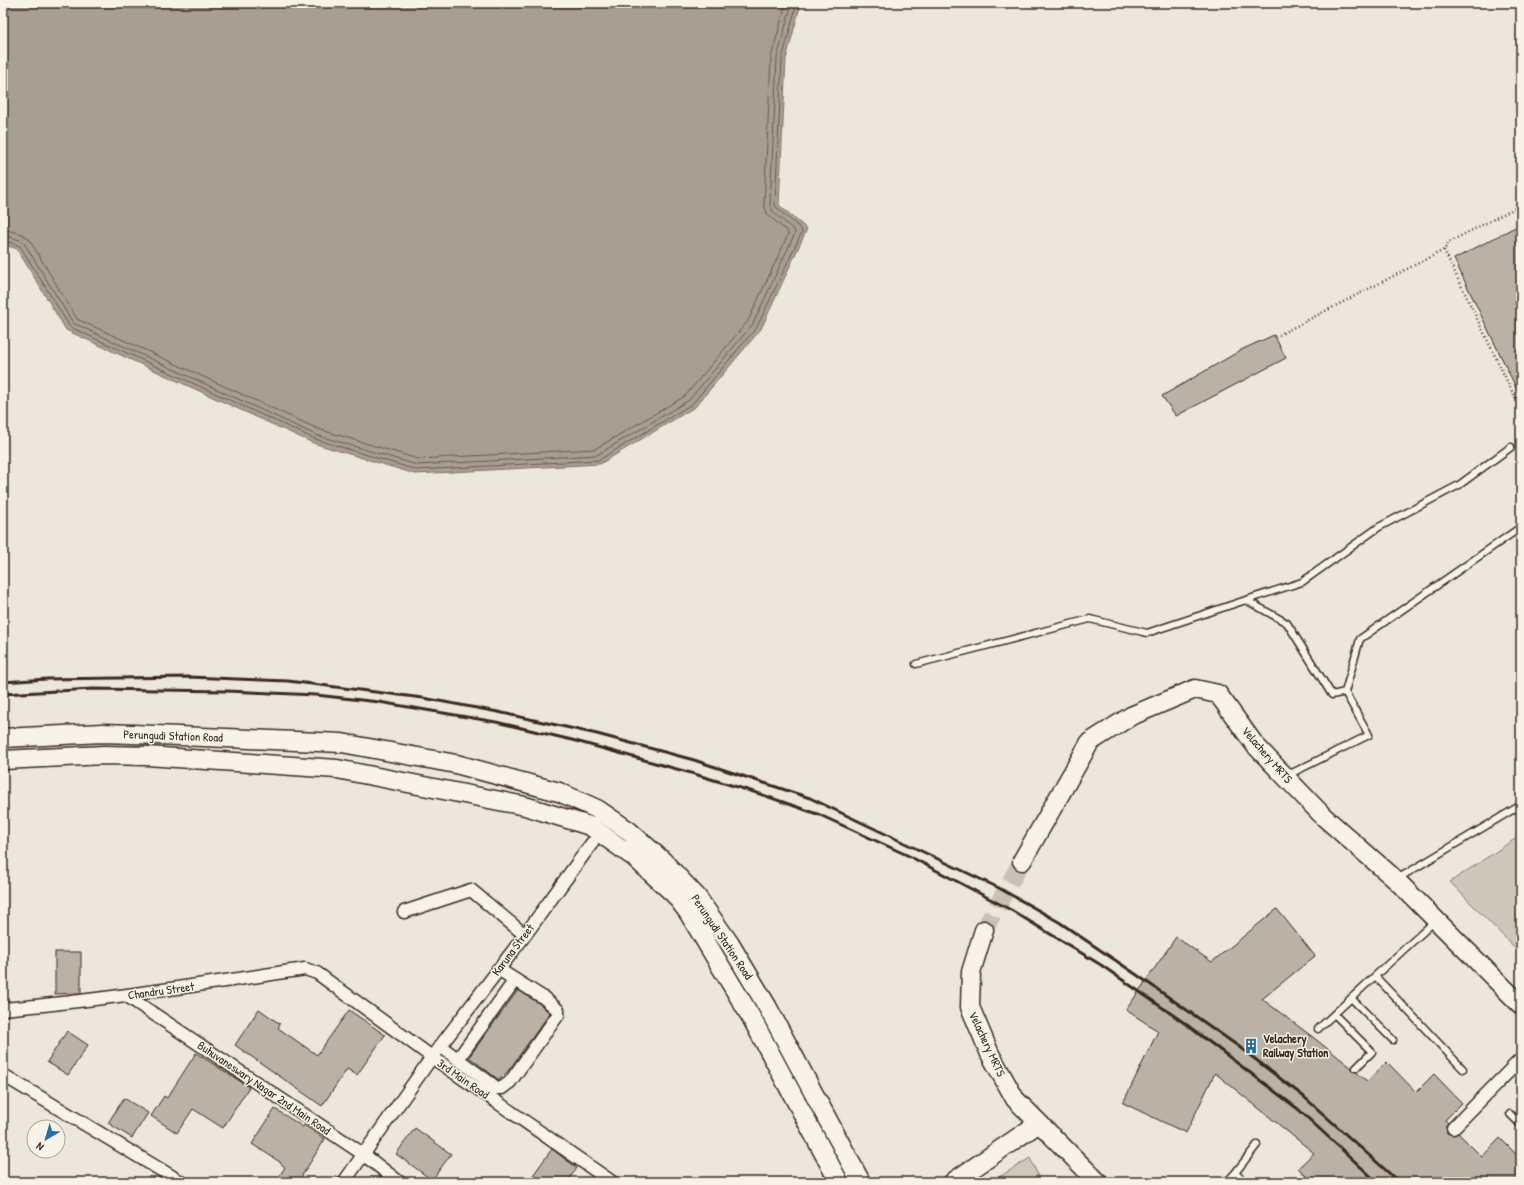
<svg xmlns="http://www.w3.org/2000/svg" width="1524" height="1185" font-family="'Patrick Hand',sans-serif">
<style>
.green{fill:#cec8bc;stroke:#84796d}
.water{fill:#a89f93;stroke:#7c7064}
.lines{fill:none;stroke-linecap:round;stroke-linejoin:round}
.shore{stroke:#67594d;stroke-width:1}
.building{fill:#bab2a7;stroke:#3b2a1e}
.secondary-tunnel{stroke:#c9c1b6;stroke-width:18;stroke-dasharray:18 9;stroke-linecap:butt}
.lane-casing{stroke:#3b2a1e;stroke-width:9}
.street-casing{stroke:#3b2a1e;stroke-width:15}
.secondary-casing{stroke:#3b2a1e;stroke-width:21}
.path{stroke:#3b2a1e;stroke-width:2.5;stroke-dasharray:1 3;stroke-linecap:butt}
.lane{stroke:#f7f3e8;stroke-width:6}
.street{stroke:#f7f3e8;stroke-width:12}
.secondary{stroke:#f7f3e8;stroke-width:18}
.rail{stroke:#3b2a1e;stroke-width:3}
.labels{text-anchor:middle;stroke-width:3;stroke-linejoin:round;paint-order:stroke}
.street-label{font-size:12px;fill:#3b2a1e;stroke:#f7f3e8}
.poi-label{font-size:12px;font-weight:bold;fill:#3b2a1e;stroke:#f7f3e8;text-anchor:start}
</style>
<rect width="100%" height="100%" fill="#ece7dc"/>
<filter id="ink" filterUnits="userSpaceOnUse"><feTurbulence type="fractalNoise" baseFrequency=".025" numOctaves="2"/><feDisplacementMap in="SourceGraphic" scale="8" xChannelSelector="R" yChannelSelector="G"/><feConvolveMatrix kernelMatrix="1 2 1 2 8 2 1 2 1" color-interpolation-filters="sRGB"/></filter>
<g filter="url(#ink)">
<path class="green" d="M1521,835V954L1450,882Z
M1030,1158L1041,1182H991Z"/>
<path class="water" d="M3,3H801L786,59L779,205L807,229L761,329L695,407L600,464L415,474L313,443L66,330L17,249L3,244Z"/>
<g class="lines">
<path class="shore" d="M3,229L22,234L29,239L77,319L318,429L418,459L595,449L685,396L748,321L788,235V232L768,215L764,205L771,58L786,3
M3,235L20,240L24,243L73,323L316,435L417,465L597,455L689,400L753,324L795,233V231L773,212L770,205L777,58L792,3
M3,240L20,246L70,327L315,439L416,470L599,460L692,404L757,327L802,232L801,229L777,208L775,205L782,59L797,3"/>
</g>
<path class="building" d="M1521,224V398L1454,259Z
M1274,335L1286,358L1176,416L1162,396L1243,349Z
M1277,909L1315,956L1262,999L1314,1038L1352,1068L1353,1071L1356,1072L1367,1081L1387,1062L1416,1092L1434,1074L1462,1103L1445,1120L1448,1123L1446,1126L1447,1133L1452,1135L1458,1133L1482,1157L1500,1138L1521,1159V1175L1514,1182H1312L1298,1168L1314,1153L1215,1073L1186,1133L1123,1103L1158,1031L1126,1010L1176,937L1212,962Z
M55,952H81V993L55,994Z
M518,990L540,1004L550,1013L508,1071L499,1080L469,1057Z
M259,1009L280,1024L278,1028L317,1055L349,1010L385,1035L357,1075L347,1069L322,1106L235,1045Z
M67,1031L88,1045L68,1075L47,1062Z
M196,1053L249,1087L223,1128L193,1109L177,1133L151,1116L164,1096L167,1098Z
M124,1098L148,1113L132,1138L108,1123Z
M275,1109L303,1127L304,1125L325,1139L298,1182H276L285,1167L280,1163V1162L252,1144Z
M415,1128L451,1154L432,1180L396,1154Z
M552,1149L577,1168L567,1182H528Z"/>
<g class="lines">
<path class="secondary-tunnel" d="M984,930L1022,861"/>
<defs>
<path id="lane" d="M1246,600L1302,582L1379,527L1459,485L1511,447
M916,664L1090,619L1147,633L1246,600L1287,623L1332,695L1345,692
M1286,776L1369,735L1345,692L1360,639L1521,527
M1397,879L1521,805
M1435,921L1375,976L1463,1069
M1351,998L1393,1040
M1334,1014L1372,1052L1356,1068
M1318,1029L1375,976
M1510,1114L1521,1125
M1235,1173L1257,1145
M1227,1182L1235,1173L1245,1182"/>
<path id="street" d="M404,912L471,890L525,935
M127,996L363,1154L399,1182
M3,1009C104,1000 204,984 305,969L317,973L432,1057L612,1182
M440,1046L497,1088H502L510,1082L558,1015V1010L544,998L498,969
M458,1059L515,980
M3,1075L181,1182
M1453,1128L1521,1059
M344,1182L432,1057L525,935L592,843"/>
<path id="secondary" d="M3,738L103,733L133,734L342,743L456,764L559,792L597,809L629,831L662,860L697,897L730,944L767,1006L861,1182
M3,760L104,755L147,756L337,769L525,806L590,826L635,858L675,895L688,912L751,1017L839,1182
M1022,861L1090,742L1131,716L1195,689L1218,694L1255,745L1324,817L1396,880L1521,1005
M984,930L971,972L970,1007L990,1054L1015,1099L1098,1182
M953,1182L1039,1123"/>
</defs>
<use href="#lane" class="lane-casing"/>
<use href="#street" class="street-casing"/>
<use href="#secondary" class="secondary-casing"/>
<path class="path" d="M1444,250L1521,410
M1279,335L1444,250L1449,242L1521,205"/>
<use href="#lane" class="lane"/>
<use href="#street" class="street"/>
<use href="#secondary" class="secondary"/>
<path class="rail" d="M3,682L47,679L189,677L288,681L423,698L498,712L597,734L694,760L810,798L999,888L1059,922L1137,975L1238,1046L1303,1096L1399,1182
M3,694L93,689L227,691L316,695L379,702L496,722L572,740L691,773L757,793L820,815L909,856L1011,910L1101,965L1183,1022L1298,1109L1377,1182"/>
</g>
</g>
<defs>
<symbol id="building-bare" viewBox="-9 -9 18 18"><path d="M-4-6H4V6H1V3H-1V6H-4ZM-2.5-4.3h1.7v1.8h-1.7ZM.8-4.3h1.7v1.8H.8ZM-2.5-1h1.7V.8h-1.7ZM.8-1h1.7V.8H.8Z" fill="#1f6fb2" stroke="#f7f3e8" stroke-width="2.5" paint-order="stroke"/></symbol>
</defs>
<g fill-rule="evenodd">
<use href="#building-bare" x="1240" y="1035" width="22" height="22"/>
</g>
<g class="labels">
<g class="street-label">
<text transform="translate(173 736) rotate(2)" y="4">Perungudi Station Road</text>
<text transform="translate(1267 755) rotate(49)" y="4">Velachery MRTS</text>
<text transform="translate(722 937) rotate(56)" y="4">Perungudi Station Road</text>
<text transform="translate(513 950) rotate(-53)" y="4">Karuna Street</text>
<text transform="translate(161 991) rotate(-8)" y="4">Chandru Street</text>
<text transform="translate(987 1044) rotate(65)" y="4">Velachery MRTS</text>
<text transform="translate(463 1079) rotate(35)" y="4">3rd Main Road</text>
<text transform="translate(264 1088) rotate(34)" y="4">Buhuvaneswary Nagar 2nd Main Road</text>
</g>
<g class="poi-label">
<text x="1263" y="1043">Velachery<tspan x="1263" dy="14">Railway Station</tspan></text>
</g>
</g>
<rect width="1524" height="1185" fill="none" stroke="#f7f3e8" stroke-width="16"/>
<rect x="8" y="8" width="1508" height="1169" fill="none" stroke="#3b2a1e" stroke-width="1.5" filter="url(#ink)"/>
<g transform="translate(46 1139) rotate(218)"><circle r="19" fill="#f7f3e8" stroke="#aca397"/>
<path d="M0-3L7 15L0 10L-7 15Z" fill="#1f6fb2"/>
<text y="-6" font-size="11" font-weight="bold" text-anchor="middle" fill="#3b2a1e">N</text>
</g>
</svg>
